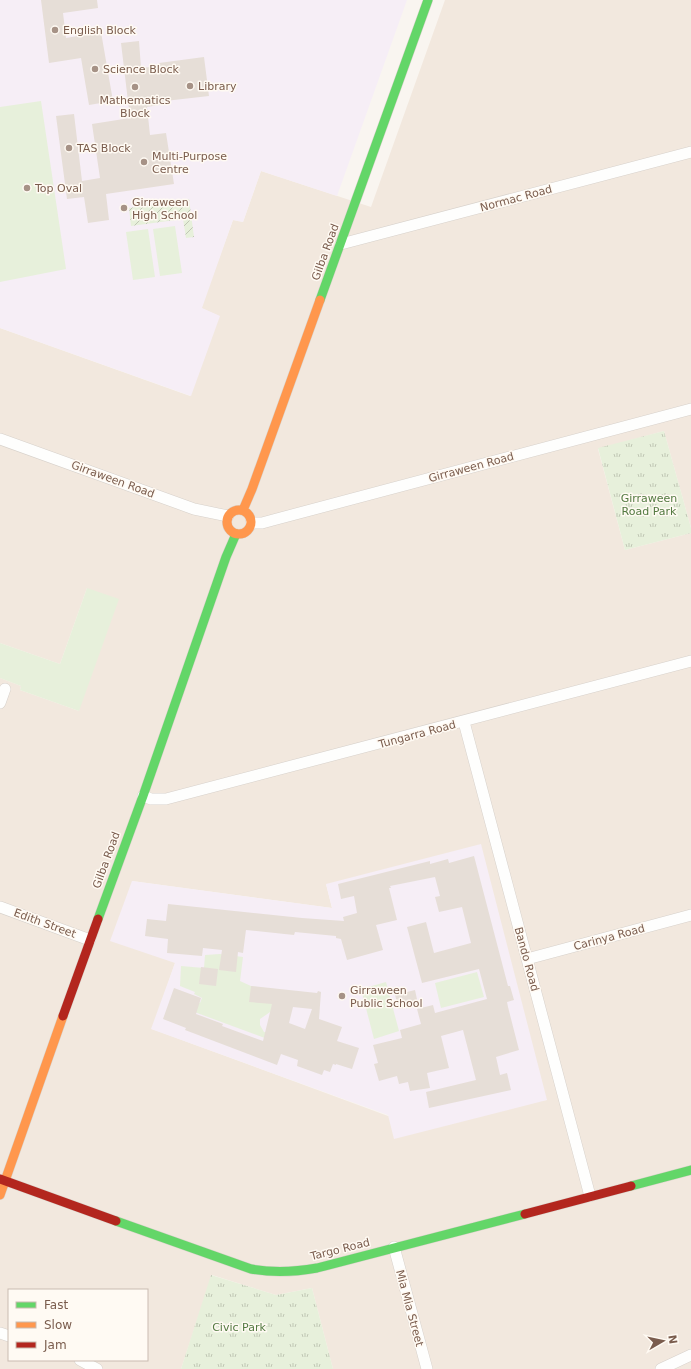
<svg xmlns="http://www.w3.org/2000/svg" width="691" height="1369" font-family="'DejaVu Sans',sans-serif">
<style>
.residential{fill:#f2e8de;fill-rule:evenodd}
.education{fill:#f6eef6}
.grass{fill:#e7f0db}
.park{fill:url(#park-tufts)}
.garden{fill:url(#garden-furrows)}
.building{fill:#e6ded7;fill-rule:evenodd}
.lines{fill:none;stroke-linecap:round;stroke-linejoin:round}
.street-casing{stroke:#d7d1cb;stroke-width:12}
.fast-casing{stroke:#d9d2cb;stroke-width:10}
.slow-casing{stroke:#d9d2cb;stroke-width:10}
.jam-casing{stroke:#d9d2cb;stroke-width:10}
.street{stroke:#fefefd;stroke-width:11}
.fast{stroke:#63d668;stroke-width:9}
.slow{stroke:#ff974d;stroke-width:9}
.jam{stroke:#b3261e;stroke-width:9}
.poi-dot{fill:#a69286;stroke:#fffaf3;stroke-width:1.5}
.labels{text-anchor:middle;stroke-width:3;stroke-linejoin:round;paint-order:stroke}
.poi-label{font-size:11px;fill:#7a5c4d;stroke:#fffaf3;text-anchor:start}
.street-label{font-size:11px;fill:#7a5c4d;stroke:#fffaf3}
.park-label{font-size:11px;fill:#537a41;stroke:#fffaf3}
</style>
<defs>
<pattern id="park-tufts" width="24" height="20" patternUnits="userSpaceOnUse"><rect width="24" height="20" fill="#e7f0db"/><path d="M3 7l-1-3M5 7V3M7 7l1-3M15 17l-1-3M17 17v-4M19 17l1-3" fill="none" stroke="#c0c6b4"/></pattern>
<pattern id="garden-furrows" width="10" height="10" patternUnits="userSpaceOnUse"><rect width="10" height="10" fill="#e7f0db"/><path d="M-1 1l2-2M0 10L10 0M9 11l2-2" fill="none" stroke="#c0c6b4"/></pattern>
</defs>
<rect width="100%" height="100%" fill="#f9f5f0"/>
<path class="residential" d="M445,0H691V528L664,431L598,449L625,550L691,533V1369H333L312,1288L276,1295L212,1275L181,1369H0V678L21,686L20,690L79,711L87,588L60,664L0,643V328L190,396L219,316L201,308L233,220L243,222L261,171L371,207ZM132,881L332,908L326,884L547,1100L388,1116L152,1029L175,963ZM9,1290H147V1360H9Z"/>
<path class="education" d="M0,0H407L337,196L261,171L243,222L233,220L202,308L220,316L191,396L0,328Z
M481,844L547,1100L394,1139L388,1115L151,1029L175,963L110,941L132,881L332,908L326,884Z"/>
<path class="grass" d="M41,101L66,269L0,282V107Z
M175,226L182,273L160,276L153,229Z
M148,229L155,277L133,280L126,232Z
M87,588L119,599L79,711L20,690L21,686L0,678V643L60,664Z
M220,954L243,957L240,981L251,986L286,991L273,1010L260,1019V1025L264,1032L285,1037L281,1044L189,1010L192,1000L200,1003L202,998L194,994L195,992L180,986L181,966L204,968L205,955Z
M477,972L484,997L441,1008L435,983Z
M386,982L399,1031L374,1039L361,989Z"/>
<path class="park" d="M664,431L691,528V533L625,550L598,448Z
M211,1275L276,1295L312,1288L333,1369H181Z"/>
<path class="garden" d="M189,199L194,237L186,238L183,219L131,226L129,208Z"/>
<path class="building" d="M41,0H97L98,8L63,13L66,38L101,32L113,101L89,105L81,58L49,63Z
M139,41L141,68L160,66L159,63L204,57L209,96L165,101V104L147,107L150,135L166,133L174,184L106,194L109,220L88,223L84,197L67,199L56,116L74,114L82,181L100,178L92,124L130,118L121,43Z
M474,856L508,986H510L514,1000L507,1002L508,1007L519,1050L496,1057L500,1075L507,1073L511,1090L429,1108L426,1092L476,1080L463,1030L441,1036L449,1068L427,1073L430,1088L410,1091L408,1082L399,1084L397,1076L379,1081L374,1064L378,1063L373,1045L402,1038L400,1030L421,1024L417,1009L433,1005L435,1013L487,999L479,969L422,983L407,927L426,922L434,953L471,943L462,907L439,912L435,897L440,896L435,877L390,886L391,888H389L397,920L376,925L383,950L347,960L341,939L336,938V936L295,932L294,935L246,930L243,953L238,952L236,972L219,970L222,950L203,948L202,956L167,953L168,939L145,936L147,919L166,921L168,904L302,918L344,921L343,917L357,913L354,896L341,899L338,884L430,861V864L448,859L449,863Z
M201,967L218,969L216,986L199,984Z
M251,986L317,993L318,991L321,992L319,1019L342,1027L337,1041L359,1048L352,1069L336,1064V1065L333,1064L330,1072L324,1070L322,1075L297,1066L298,1060L281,1054L277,1065L185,1030L186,1028L163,1019L174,988L201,998L196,1014L223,1024L222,1026L263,1041L272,1004L249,1002ZM293,1007L312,1009L305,1029L289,1023Z
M415,990L418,1004L399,1009L395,995Z"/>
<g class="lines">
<defs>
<path id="street" d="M341,244L691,152
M0,439L194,509L228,516
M251,523H262L273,520L691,409
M0,703L5,689
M464,722L590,1196
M143,796L151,799H166L691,661
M0,907L90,940
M527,959L691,915
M394,1247L427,1369
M0,1333L9,1336
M80,1360L97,1369
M661,1369L691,1355"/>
<path id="fast" d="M320,300L428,0
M98,919L143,796L226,557L236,534
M631,1186L691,1170
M116,1221L251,1269C273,1273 295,1272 317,1268L525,1214"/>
<path id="slow" d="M227 522a12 12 0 1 1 24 0a12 12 0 1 1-24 0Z
M243,510L252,489L320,300
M0,1195L63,1016"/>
<path id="jam" d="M63,1016L98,919
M0,1179L116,1221
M525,1214L631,1186"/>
</defs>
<use href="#street" class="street-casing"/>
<use href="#fast" class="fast-casing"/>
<use href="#slow" class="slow-casing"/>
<use href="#jam" class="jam-casing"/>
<use href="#street" class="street"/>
<use href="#fast" class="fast"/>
<use href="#slow" class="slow"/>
<use href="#jam" class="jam"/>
</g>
<g class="poi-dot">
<circle cx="55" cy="30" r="4"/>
<circle cx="95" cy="69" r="4"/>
<circle cx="190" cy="86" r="4"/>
<circle cx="135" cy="87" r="4"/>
<circle cx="69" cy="148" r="4"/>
<circle cx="144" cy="162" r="4"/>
<circle cx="27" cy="188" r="4"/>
<circle cx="124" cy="208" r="4"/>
<circle cx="342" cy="996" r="4"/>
</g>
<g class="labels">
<g class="poi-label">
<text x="63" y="34">English Block</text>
<text x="103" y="73">Science Block</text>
<text x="198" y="90">Library</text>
<text x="135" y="104" text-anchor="middle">Mathematics<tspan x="135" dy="13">Block</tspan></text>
<text x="77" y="152">TAS Block</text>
<text x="152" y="160">Multi-Purpose<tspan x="152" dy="13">Centre</tspan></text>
<text x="35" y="192">Top Oval</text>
<text x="132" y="206">Girraween<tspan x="132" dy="13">High School</tspan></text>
<text x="350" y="994">Girraween<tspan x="350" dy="13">Public School</tspan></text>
</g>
<g class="street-label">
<text transform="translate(516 198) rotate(-15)" y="4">Normac Road</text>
<text transform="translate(325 252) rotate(-70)" y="4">Gilba Road</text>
<text transform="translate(471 467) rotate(-15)" y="4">Girraween Road</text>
<text transform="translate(113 479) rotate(20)" y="4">Girraween Road</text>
<text transform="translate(417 734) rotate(-15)" y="4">Tungarra Road</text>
<text transform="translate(106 860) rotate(-70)" y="4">Gilba Road</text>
<text transform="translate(45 923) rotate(20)" y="4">Edith Street</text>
<text transform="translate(609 937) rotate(-15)" y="4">Carinya Road</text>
<text transform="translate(527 959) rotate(75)" y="4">Bando Road</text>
<text transform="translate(340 1249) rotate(-14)" y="4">Targo Road</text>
<text transform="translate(410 1308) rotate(75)" y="4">Mia Mia Street</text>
</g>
<g class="park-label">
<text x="649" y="502">Girraween<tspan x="649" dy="13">Road Park</tspan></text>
<text x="239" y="1331">Civic Park</text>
</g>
</g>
<rect x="8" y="1289" width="140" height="72" fill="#fffaf3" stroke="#cabbb1"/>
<rect x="16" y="1302" width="20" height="6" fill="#63d668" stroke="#cabbb1"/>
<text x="44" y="1309" font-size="12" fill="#7a5c4d">Fast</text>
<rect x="16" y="1322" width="20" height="6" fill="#ff974d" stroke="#cabbb1"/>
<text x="44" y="1329" font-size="12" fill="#7a5c4d">Slow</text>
<rect x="16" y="1342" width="20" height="6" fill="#b3261e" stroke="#cabbb1"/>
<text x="44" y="1349" font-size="12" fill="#7a5c4d">Jam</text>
<g transform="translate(663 1341) rotate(81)" stroke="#fffaf3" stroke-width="3" paint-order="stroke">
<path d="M0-3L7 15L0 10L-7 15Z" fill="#7a5c4d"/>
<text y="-6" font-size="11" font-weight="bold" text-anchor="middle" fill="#7a5c4d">N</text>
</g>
</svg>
